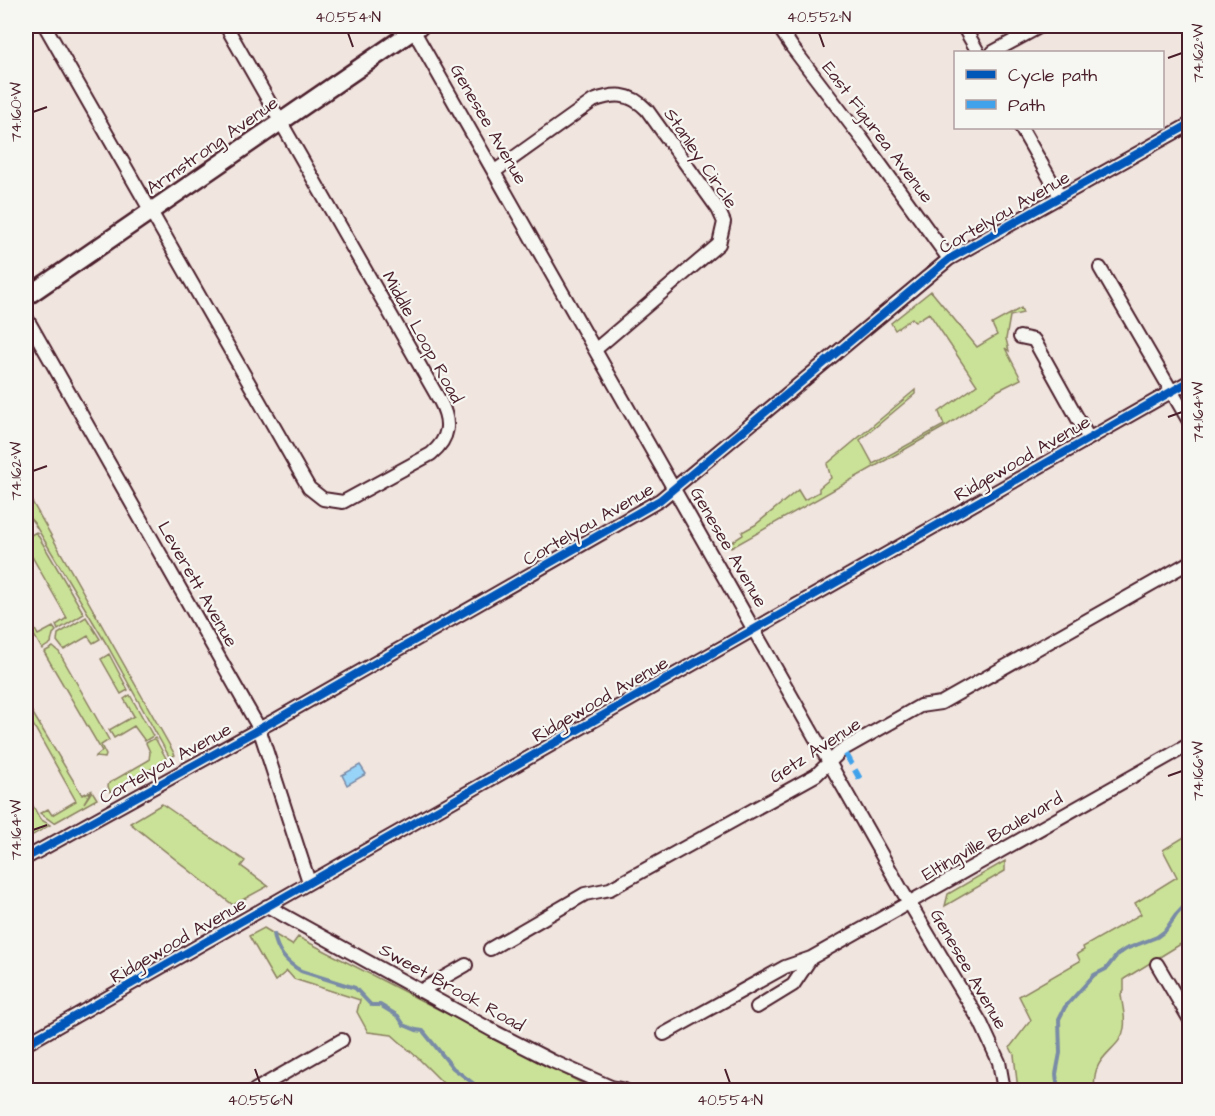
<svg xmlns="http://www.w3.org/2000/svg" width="1215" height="1116" font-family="'Architects Daughter',sans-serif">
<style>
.green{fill:#cae297;stroke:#8a8061;stroke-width:1.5}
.water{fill:#98d3f8;stroke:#798ba6;stroke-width:1.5}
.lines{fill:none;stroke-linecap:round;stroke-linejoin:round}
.stream{stroke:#798ba6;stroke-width:4}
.street-casing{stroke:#4a1f2b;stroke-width:16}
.secondary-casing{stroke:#4a1f2b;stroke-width:21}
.street{stroke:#f6f6f2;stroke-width:12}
.secondary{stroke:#f6f6f2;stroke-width:16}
.quiet{stroke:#40a2eb;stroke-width:6;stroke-dasharray:12 6;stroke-linecap:butt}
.cycleway-casing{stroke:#f6f6f2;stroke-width:11}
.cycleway{stroke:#0057b8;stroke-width:8}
.ticks{fill:none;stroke:#4a1f2b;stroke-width:2}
.labels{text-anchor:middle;stroke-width:4.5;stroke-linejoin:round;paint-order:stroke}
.street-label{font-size:18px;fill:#4a1f2b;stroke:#f6f6f2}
.neatline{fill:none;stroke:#4a1f2b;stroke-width:2}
.ticks-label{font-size:15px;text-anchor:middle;fill:#4a1f2b}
</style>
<rect width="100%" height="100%" fill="#f1e5df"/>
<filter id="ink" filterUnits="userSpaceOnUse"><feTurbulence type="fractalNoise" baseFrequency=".0167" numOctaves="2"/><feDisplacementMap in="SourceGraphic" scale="12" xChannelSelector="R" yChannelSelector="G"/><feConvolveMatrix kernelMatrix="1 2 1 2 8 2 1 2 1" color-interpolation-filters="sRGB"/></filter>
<g filter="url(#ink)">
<path class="green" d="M931,291L977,347L997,335L992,324L1021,308L1023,313L1010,316L1006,339L1009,351L1005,348L1021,379L997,391L946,426L731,548L729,544L743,535L742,532L755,525L798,490L804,500L819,492V488L831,478L827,464L915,390V394L860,440L873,464L944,425L939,412L977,385L929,313L915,322L912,318L895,330L891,323Z
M26,491L175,755L170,758L107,645L34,523L26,514Z
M36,532L84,614L58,630L56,625L67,618L26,546V538Z
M26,613L38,635L53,627L56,631L53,634L51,643L42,649L26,621Z
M86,617L100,639L93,643L88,636L64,650L57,641L58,634Z
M53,647L59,652L109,740L101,745L106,755L105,758L95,757L102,751L44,652Z
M109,654L128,690L121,694L101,659Z
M130,695L153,736L145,741L134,726L114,738L109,730L134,716L124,699Z
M26,702L82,795L91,791L84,803L92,791L97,799L54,823L40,813L48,809L52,815L76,801L31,721L26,723V711L28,709Z
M155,738L167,760L110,792L108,786L109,783L149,760L150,752L146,743Z
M26,793L40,819L50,825L26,839Z
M162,804L245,861L241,866L268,886L233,905L130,823Z
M1189,834V939L1124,979V990L1121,994C1122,1005 1126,1017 1124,1028C1121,1051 1090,1054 1095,1090H1018L1014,1055L1010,1047L1031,1020L1019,996L1080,961L1077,954L1084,950L1083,947L1141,914L1135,903L1177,877L1163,850Z
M1005,861V871L945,906L948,894Z
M264,928L292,945L298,937L595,1090H450L419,1059L392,1035L368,1032L357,1012L360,1000L294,979L287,971L275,981L249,936Z"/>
<path class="water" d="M360,765L366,774L347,785L342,775Z"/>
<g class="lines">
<path class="stream" d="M274,934C277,952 286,962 301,971L355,988L371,1005H380L398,1016L404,1025L416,1030L423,1031L453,1068L482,1090
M1058,1090L1056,1074L1060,1053L1059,1019L1065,1007L1094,975L1106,969L1117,955L1126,949L1157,937L1165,931L1176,915L1190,900"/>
<defs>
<path id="street" d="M45,26L309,488L323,499L343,502L431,454C450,438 451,422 440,401L226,26
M411,26L901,889L981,1023L999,1062L1004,1090
M778,26L792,47L862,139L949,259
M963,26L978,52
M993,52L1041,26
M1021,128L1060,196
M495,171L593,101C614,93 630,92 647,110L718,209L724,222L719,244L596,349
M1100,268L1190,423
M26,317L259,728L309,882
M1020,337L1034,340L1088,437
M26,858L277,719L660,500L949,259L1190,124
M267,906L497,1033L552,1061L611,1087L625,1090
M490,949L585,894L610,889L816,775L842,750L920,706L941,703L1190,562
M1157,964L1190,1020
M420,991L466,965
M757,1007L793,985L811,958
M664,1034L785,967L811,958L1190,744
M26,1044L1190,381
M255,1090L342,1040"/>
<path id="secondary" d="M26,297L420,26"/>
</defs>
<use href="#street" class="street-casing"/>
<use href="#secondary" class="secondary-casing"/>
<use href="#street" class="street"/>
<use href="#secondary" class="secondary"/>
<path class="quiet" d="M846,754L860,779"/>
<defs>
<path id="cycleway" d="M26,858L277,719L660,500L949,259L1190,124
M26,1044L1190,381"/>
</defs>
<use href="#cycleway" class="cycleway-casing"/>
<use href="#cycleway" class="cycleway"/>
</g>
</g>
<path class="ticks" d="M348,33L353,47M819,33L824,47M1168,58L1182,53M33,112L47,107M1168,417L1182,412M33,471L47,466M1168,776L1182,771M33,830L47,825M255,1069L260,1083M725,1069L730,1083"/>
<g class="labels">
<g class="street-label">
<text transform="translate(489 124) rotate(60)" y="6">Genesee Avenue</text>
<text transform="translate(878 132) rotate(53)" y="6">East Figurea Avenue</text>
<text transform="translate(212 145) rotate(-35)" y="6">Armstrong Avenue</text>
<text transform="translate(701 158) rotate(56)" y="6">Stanley Circle</text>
<text transform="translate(1004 212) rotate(-30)" y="6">Cortelyou Avenue</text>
<text transform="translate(423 337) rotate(61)" y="6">Middle Loop Road</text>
<text transform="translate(1022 458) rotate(-30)" y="6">Ridgewood Avenue</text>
<text transform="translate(588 524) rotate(-30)" y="6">Cortelyou Avenue</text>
<text transform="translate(729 547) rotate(60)" y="6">Genesee Avenue</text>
<text transform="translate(198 584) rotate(60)" y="6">Leverett Avenue</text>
<text transform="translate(600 699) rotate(-30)" y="6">Ridgewood Avenue</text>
<text transform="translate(815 750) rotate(-33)" y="6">Getz Avenue</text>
<text transform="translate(165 763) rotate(-29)" y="6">Cortelyou Avenue</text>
<text transform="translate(992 836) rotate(-30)" y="6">Eltingville Boulevard</text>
<text transform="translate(178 940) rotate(-30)" y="6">Ridgewood Avenue</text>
<text transform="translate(969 969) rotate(60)" y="6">Genesee Avenue</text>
<text transform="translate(452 987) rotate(29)" y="6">Sweet Brook Road</text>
</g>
</g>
<rect width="1215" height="1116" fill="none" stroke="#f6f6f2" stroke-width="66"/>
<rect x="954" y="51" width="210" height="78" fill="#f6f6f2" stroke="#b1a0a2" stroke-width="1.5"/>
<rect x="966" y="70" width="30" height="9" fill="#0057b8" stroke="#b1a0a2" stroke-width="1.5"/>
<text x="1008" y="81" font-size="18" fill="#4a1f2b">Cycle path</text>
<rect x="966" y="100" width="30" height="9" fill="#40a2eb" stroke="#b1a0a2" stroke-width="1.5"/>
<text x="1008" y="111" font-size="18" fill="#4a1f2b">Path</text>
<rect x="33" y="33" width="1149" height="1050" class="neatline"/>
<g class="ticks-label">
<text x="348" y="22">40.554°N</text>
<text x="819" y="22">40.552°N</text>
<text transform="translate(1198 53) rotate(-90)" y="5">74.162°W</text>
<text transform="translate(16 112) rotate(-90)" y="5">74.160°W</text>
<text transform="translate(1198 412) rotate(-90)" y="5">74.164°W</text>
<text transform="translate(16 471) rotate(-90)" y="5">74.162°W</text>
<text transform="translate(1198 771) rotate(-90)" y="5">74.166°W</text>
<text transform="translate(16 830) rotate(-90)" y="5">74.164°W</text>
<text x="260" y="1105">40.556°N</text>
<text x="730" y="1105">40.554°N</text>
</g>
</svg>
